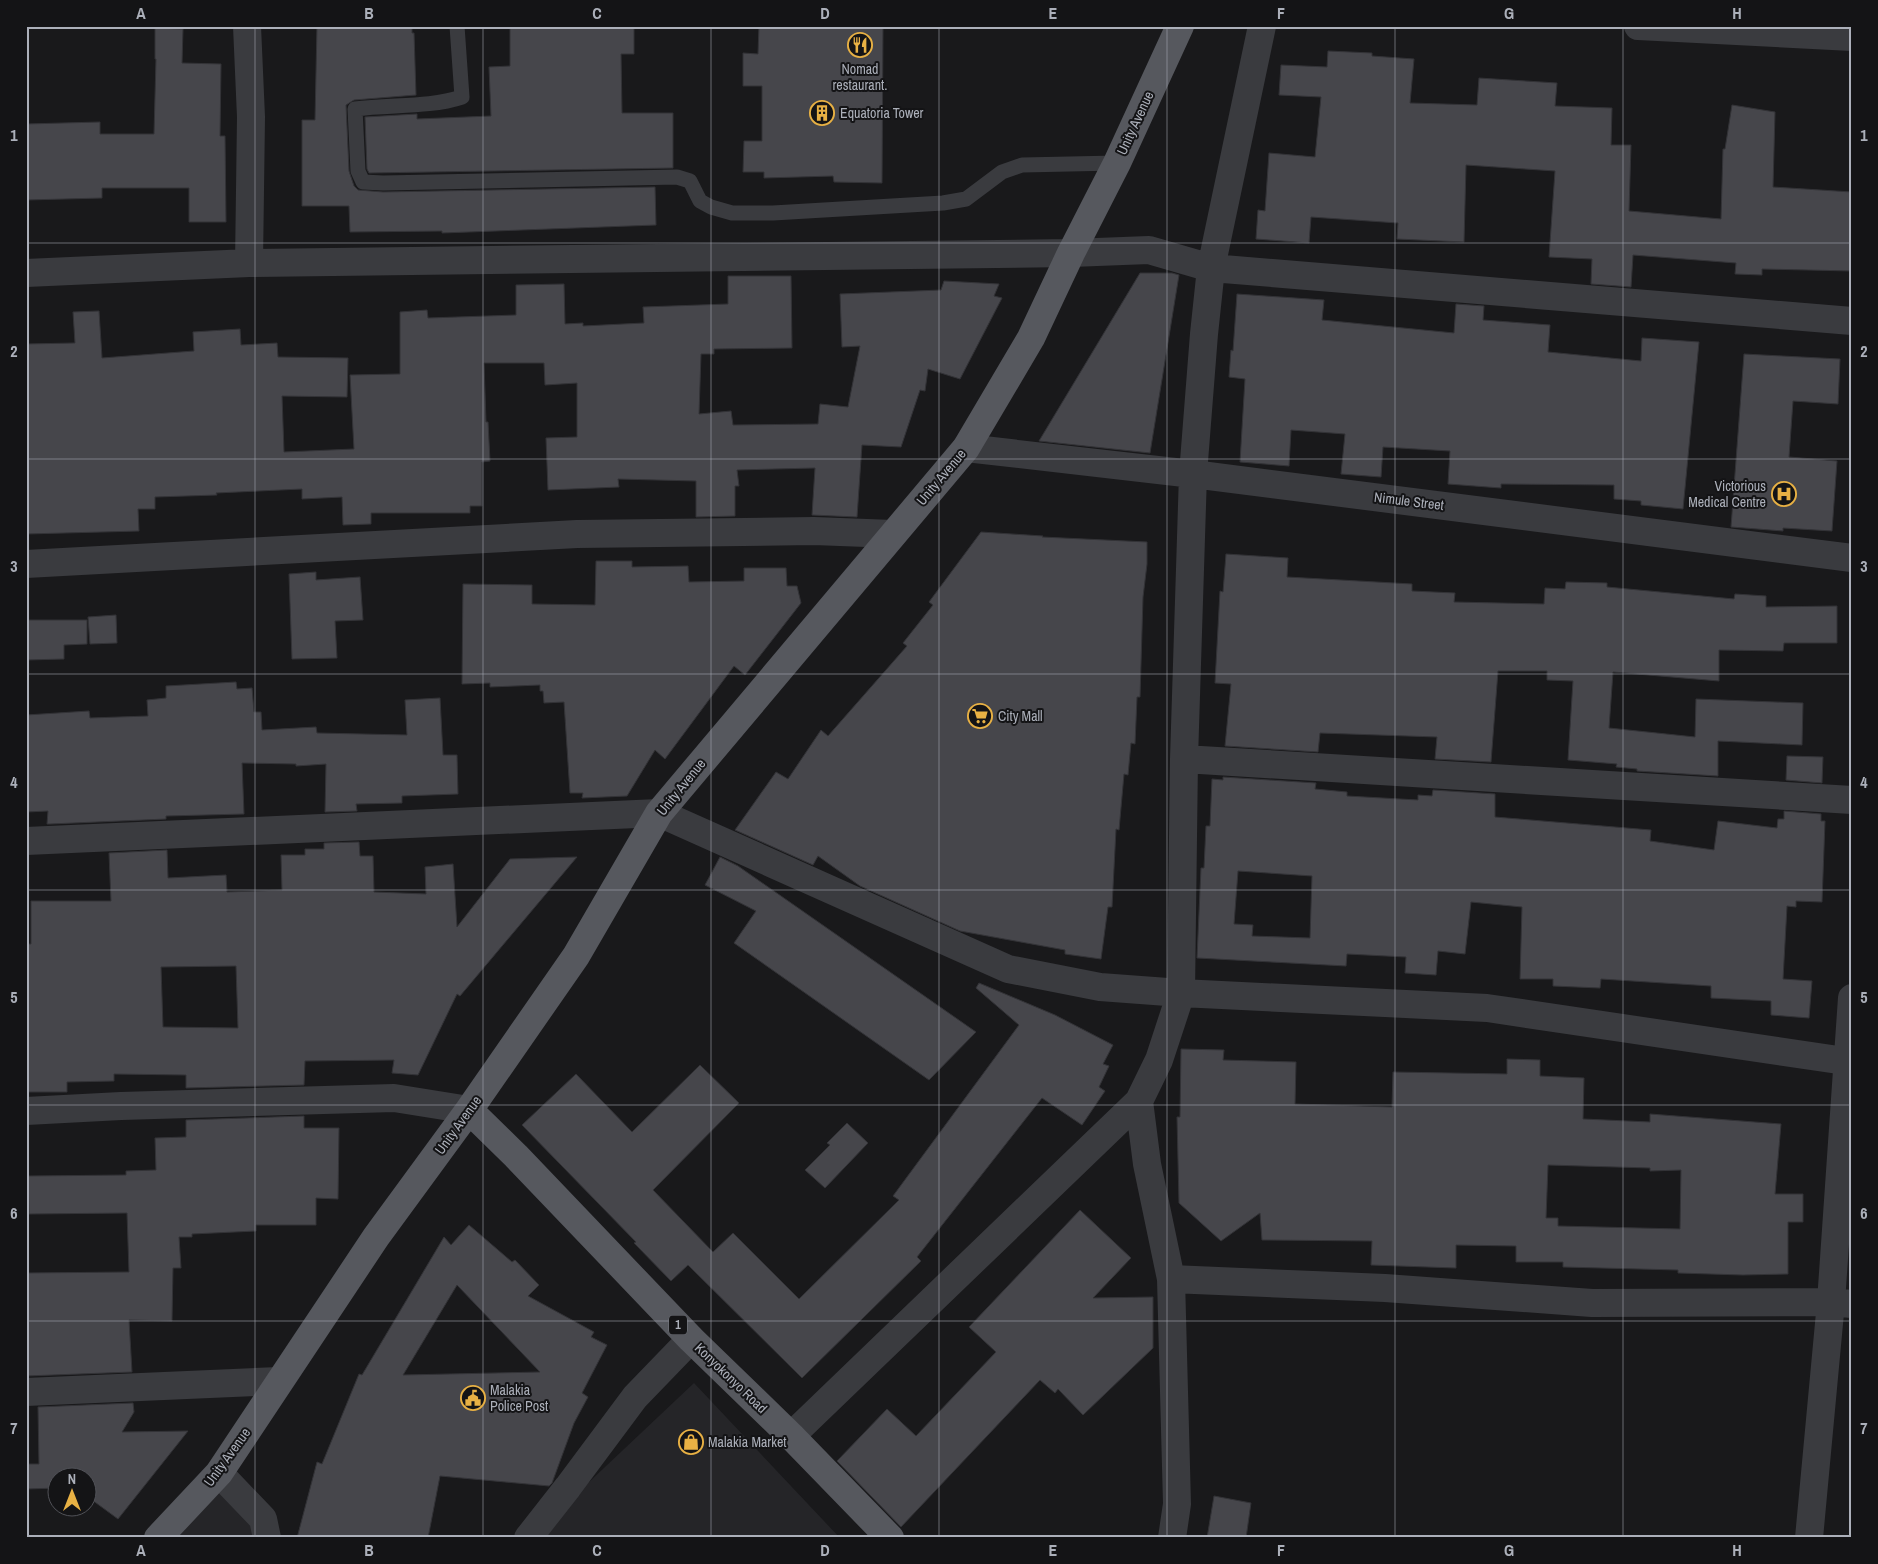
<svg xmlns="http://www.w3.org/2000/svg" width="1878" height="1564" font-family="'Archivo Narrow',sans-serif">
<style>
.built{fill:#252528}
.building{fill:#46464b;stroke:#333337;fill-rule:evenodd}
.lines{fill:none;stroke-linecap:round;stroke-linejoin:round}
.service{stroke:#3a3b3f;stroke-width:15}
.minor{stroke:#3a3b3f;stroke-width:28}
.tertiary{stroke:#3a3b3f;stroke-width:28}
.primary{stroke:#56585e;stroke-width:28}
.grid{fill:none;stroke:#acb0ba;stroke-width:1;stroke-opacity:0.55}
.labels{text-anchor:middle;stroke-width:4;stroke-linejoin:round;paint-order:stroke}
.shield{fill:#141416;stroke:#7e8189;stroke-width:1}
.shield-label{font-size:12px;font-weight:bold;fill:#acb0ba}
.poi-label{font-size:14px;fill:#acb0ba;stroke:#141416;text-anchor:start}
.street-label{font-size:14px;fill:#acb0ba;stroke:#141416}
.neatline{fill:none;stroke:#acb0ba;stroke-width:2}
.grid-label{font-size:16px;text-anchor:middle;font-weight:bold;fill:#acb0ba}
</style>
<rect width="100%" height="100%" fill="#19191b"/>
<path class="built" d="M694,1383L840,1538H532L569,1501Z
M224,1482L277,1538H177Z"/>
<path class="building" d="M317,26H412V33H414L416,95L354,100L346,105L349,171L354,186L358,190L383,192L655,187L656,225L442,233V231L350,232L349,206H302V120H315Z
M510,26H634V54H621L622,113H673V168L369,173L367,169L365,117L417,114V119L491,116L489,67L510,66Z
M759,26H883L882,183L834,182L833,176L764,178V172H743L744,141H762V86H743V53L758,54Z
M155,28L183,29L182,63L221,64L220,136H225L226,222H189V188H102V198L26,200V124L100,122V134H154L156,59H155Z
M1328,51L1372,53V56L1414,59L1410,103L1477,105L1479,78L1557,83L1555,106L1612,108L1611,145H1631L1629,211L1721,219L1723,149H1725L1732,105L1775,112L1773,187L1852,192V271L1762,269V275L1735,274L1736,263L1633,255L1631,287L1591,284L1592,259L1549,257L1555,171L1466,165L1464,242L1397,239L1398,223L1311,217L1309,243L1256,239L1258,210L1265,211L1269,153L1315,157L1321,97L1279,95L1281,65L1327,67Z
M1140,273H1172L1179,275L1150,453L1039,441Z
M728,276H791L792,348L714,349V354H701L699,414L731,411L733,425L818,424L820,404L848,407L860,346L842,347L840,294L941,290L944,281L999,284L994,296L1002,298L960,379L928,369L925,391L920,390L901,447L862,445L857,517L812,515L815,468L737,470L739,486H735V516L696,517V481L618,479L619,487L548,490L546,438L577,437V383L545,385L544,363H484L486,422H488L490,461L482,462V506H470V513H371V524L343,525L342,497L302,499V489L216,493L217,495L155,497V509H138L139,531L26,534V344L75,343L73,312L99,311L102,358L194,351L193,332L240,329L241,345L277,343L278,357L348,358L347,397L282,396L284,452L354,449L350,375L400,374V312L427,310L428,318L516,315V285L564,284L565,324L583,323V326L644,323L643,307L728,304Z
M1237,294L1324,300L1322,320L1454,333L1456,304L1484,306L1483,320L1550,325L1548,352L1641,361L1642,338L1699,342L1683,509L1641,505V501L1614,499V485L1501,484V488L1448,484L1450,451L1383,447L1381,477L1341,474L1345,434L1291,430L1289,466L1240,462L1245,379L1229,377L1231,350L1233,351Z
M1744,354L1840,359L1838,404L1793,401L1789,457L1837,461L1832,531L1783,528V531L1731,527Z
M981,532L1043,536L1042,537L1147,542V564L1143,597L1140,697H1137L1135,744L1131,743L1128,775L1124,774L1119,830L1116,829L1112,907H1108L1101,959L1065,954V950L960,931L860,886L818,856L813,865L735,830L776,772L788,779L821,730L828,736L907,646L903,643L933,605L929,602Z
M1226,554L1288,558L1287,577L1412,584V591L1455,593L1454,602L1544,604L1545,588L1565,589L1566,582L1607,583V587L1734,599L1735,594L1766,596V607L1837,606V643H1784L1783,651L1719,650V681L1613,672L1609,728L1695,737L1696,699L1803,703L1802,745L1718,741V776L1637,771V769L1616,767L1617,764L1568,760L1573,681L1547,680V671H1498L1491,762L1435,759L1437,737L1320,733L1318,752L1225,746L1231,684L1215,683L1220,591L1223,592Z
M596,561H632V567L688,566L689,582L744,581V568H786L787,586H797L801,603L745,675L734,666L665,759L655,750L627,796L582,798L583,793H570L564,702L544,703L543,691H540V685L490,687V683L462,684L463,584L532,585V604L595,605Z
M316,572V580L360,577L363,620L335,621L337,658L292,659L289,574Z
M116,615L117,643L90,644L88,617Z
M26,620H87V644L64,645V659L26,660Z
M236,682L237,689L252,688L254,712H261L262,730L316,727L317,733L407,735L405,700L440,698L443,755H457L458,794L402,796V803L356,804L357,811L325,812L326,764L296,766V764L242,763L244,814L166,816V819L50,824H47L48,811L26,812V715L89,711L90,718L148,716L147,700L166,698V686Z
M1787,756L1823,757L1822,783L1786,780Z
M1223,777L1316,783L1315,789L1347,792V796L1418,800V795L1432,796L1433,790L1495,794V817L1651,830L1650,841L1714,850L1718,821L1777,828L1778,819H1784V811L1821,814V821H1825L1822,902L1796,901V907L1787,906L1783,979L1812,981L1809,1018L1771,1015V1001L1711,998V986L1601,979L1600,988L1553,986V979H1520L1522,907L1471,902L1465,954L1438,951L1436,975L1405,973L1406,957L1347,954L1346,966L1197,958L1201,868H1204L1206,826H1210L1212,779L1223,780ZM1238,871L1312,876L1310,938L1252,936L1253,925L1234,924Z
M359,842L360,856H373L374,892L426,894L425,867L453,864L457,927L510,859L577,857L460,996L457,994L418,1075L392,1073L394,1060L305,1061L304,1085L186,1088V1075L114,1074V1081L67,1082V1092H26V944H31V901H111L109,853L167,850L168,878L226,875L227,892L282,890L281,855H305V849H324V843ZM236,966L238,1028L163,1027L161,967Z
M720,857L738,866L976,1032L929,1080L734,943L756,911L705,885Z
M979,983L1055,1015L1113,1045L1103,1064L1109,1066L1099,1087L1105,1091L1082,1125L1042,1098L917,1257L921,1261L802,1378L688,1265L671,1281L634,1243L636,1242L522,1125L576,1074L632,1132L700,1065L739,1103L653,1190L713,1252L733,1233L799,1299L899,1200L893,1196L1019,1025L976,988Z
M1181,1049L1224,1050L1223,1060L1296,1062L1295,1104L1392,1107L1393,1072L1507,1074V1059L1540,1060V1076L1584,1078L1583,1119L1650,1122V1114L1781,1124L1775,1194H1803V1222H1788V1274L1743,1275L1678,1273V1270L1563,1267V1262H1516V1246L1456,1245V1268L1371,1265L1372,1241L1262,1240L1260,1213L1221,1241L1179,1203L1177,1117H1180ZM1548,1165L1650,1168V1171L1681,1170L1680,1229L1558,1226V1218H1546Z
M304,1116V1128H339L338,1199L316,1198V1225H256V1231L192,1234V1237H179L181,1268H173L172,1321L129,1320L132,1372L26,1376V1273L129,1272L127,1213L29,1214L28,1176L126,1175V1171L156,1170L155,1138L186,1137V1120Z
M847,1123L868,1143L825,1188L805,1170L830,1145L827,1143Z
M1080,1210L1131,1258L1093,1298L1153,1297V1348L1083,1415L1058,1389L1055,1393L1040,1380L901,1527L837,1461L887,1409L916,1436L996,1352L969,1327Z
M469,1225L512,1262L515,1260L539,1285L528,1296L594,1332L591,1337L607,1345L582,1393L588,1397L574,1423L552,1483L549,1486L440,1476L428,1538H297L317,1462L322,1464L359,1374L362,1375L444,1237L451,1245ZM457,1285L540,1372L403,1375Z
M133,1403L134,1412L122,1432L188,1431L118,1519L88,1497V1476H58V1488L26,1489V1464H39L38,1407Z
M1214,1496L1251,1503L1246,1538H1207Z"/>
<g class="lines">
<path class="service" d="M457,26L462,97C428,108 390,104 355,109L358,171L363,182L383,183L677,177L690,181L700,201L711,207L732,213H773L943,203L966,199L1002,172L1022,165L1117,163"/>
<path class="minor" d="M247,26L251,117L249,263
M1638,26L1852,37
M26,273L249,263L1071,253L1149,250L1211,268L1852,321
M966,448L1193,474L1852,558
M26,564L577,534L814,531L893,534
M1184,759L1852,800
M26,841L659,813L1008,969L1100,987L1181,993L1487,1008L1852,1062
M1139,1101L1147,1164L1171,1279L1177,1504L1172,1538
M26,1111L121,1106L394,1098L469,1110
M1171,1279L1385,1288L1592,1303L1831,1302L1852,1304
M26,1392L279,1381
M791,1436L1139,1101L1159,1060L1181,993L1184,759L1193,474L1204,334L1211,268L1262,26
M528,1538L568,1487L635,1397L691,1339
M1809,1538L1831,1302L1852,998"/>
<path class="tertiary" d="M219,1473L263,1519L267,1538"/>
<path class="primary" d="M469,1110L516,1156L691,1339L791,1436L890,1538
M158,1538L219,1473L376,1237L469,1110L576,956L659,813L966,448L1031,338L1071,253L1117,163L1180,26"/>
</g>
<path class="grid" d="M255,26V1538M483,26V1538M711,26V1538M939,26V1538M1167,26V1538M1395,26V1538M1623,26V1538M26,243H1852M26,459H1852M26,674H1852M26,890H1852M26,1105H1852M26,1321H1852"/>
<defs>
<symbol id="restaurant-ring" viewBox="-11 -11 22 22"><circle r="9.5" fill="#141416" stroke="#e8b144" stroke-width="1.5"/><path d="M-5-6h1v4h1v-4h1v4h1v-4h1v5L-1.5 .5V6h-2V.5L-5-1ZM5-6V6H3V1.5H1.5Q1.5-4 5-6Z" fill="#e8b144"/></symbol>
<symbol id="building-ring" viewBox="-11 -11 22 22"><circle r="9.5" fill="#141416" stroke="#e8b144" stroke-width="1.5"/><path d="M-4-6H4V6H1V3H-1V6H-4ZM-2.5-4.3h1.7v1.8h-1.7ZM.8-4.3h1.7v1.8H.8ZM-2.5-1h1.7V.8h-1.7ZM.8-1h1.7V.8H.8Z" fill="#e8b144"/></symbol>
<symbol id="hospital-ring" viewBox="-11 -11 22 22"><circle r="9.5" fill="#141416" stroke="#e8b144" stroke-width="1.5"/><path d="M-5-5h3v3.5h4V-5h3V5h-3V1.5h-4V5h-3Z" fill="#e8b144"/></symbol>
<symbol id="supermarket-ring" viewBox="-11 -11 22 22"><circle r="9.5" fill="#141416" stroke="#e8b144" stroke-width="1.5"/><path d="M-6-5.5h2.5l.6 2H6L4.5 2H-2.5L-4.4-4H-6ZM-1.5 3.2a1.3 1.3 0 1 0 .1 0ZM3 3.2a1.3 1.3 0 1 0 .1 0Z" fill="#e8b144"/></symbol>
<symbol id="civic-ring" viewBox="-11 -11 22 22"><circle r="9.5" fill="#141416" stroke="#e8b144" stroke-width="1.5"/><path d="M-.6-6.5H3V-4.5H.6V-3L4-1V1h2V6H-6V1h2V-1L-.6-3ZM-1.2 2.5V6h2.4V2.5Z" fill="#e8b144"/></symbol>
<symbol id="shop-ring" viewBox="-11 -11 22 22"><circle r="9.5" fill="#141416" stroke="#e8b144" stroke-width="1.5"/><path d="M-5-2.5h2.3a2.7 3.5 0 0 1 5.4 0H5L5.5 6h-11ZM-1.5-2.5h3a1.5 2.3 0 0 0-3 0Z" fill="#e8b144"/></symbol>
</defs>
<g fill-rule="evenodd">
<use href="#restaurant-ring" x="846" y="31" width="28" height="28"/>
<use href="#building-ring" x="808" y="99" width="28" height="28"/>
<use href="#hospital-ring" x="1770" y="480" width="28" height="28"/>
<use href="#supermarket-ring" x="966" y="702" width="28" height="28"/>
<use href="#civic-ring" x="459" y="1384" width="28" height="28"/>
<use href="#shop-ring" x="677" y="1428" width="28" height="28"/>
</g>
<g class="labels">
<rect class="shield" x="669" y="1315.5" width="18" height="19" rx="4"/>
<g class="shield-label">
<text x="678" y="1329">1</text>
</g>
<g class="poi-label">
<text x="860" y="74" text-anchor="middle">Nomad<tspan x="860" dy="16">restaurant.</tspan></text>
<text x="840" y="118">Equatoria Tower</text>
<text x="1766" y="491" text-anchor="end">Victorious<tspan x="1766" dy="16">Medical Centre</tspan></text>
<text x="998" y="721">City Mall</text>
<text x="490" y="1395">Malakia<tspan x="490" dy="16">Police Post</tspan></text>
<text x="708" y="1447">Malakia Market</text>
</g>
<g class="street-label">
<text transform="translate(1135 123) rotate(-65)" y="5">Unity Avenue</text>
<text transform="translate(941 477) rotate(-50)" y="5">Unity Avenue</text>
<text transform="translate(1409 501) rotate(7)" y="5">Nimule Street</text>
<text transform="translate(681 787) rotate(-51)" y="5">Unity Avenue</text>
<text transform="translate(458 1125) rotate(-54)" y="5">Unity Avenue</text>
<text transform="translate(731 1378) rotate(44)" y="5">Konyokonyo Road</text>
<text transform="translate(227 1457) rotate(-54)" y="5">Unity Avenue</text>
</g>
</g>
<rect width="1878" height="1564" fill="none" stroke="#141416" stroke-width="55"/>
<g transform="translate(72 1492)"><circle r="24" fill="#141416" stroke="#515258"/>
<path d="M0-4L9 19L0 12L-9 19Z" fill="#e8b144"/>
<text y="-8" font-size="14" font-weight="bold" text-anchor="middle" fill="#acb0ba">N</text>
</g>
<rect x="28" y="28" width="1822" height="1508" class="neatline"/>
<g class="grid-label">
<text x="141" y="19">A</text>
<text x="369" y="19">B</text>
<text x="597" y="19">C</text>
<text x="825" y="19">D</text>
<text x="1053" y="19">E</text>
<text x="1281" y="19">F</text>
<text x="1509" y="19">G</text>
<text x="1737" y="19">H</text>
<text x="14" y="141">1</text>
<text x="1864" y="141">1</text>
<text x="14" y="357">2</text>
<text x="1864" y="357">2</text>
<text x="14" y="572">3</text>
<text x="1864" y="572">3</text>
<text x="14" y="788">4</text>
<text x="1864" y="788">4</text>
<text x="14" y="1003">5</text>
<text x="1864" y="1003">5</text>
<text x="14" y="1219">6</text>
<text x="1864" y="1219">6</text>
<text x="14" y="1434">7</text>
<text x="1864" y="1434">7</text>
<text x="141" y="1556">A</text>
<text x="369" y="1556">B</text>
<text x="597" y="1556">C</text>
<text x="825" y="1556">D</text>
<text x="1053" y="1556">E</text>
<text x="1281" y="1556">F</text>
<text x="1509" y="1556">G</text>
<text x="1737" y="1556">H</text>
</g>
</svg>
